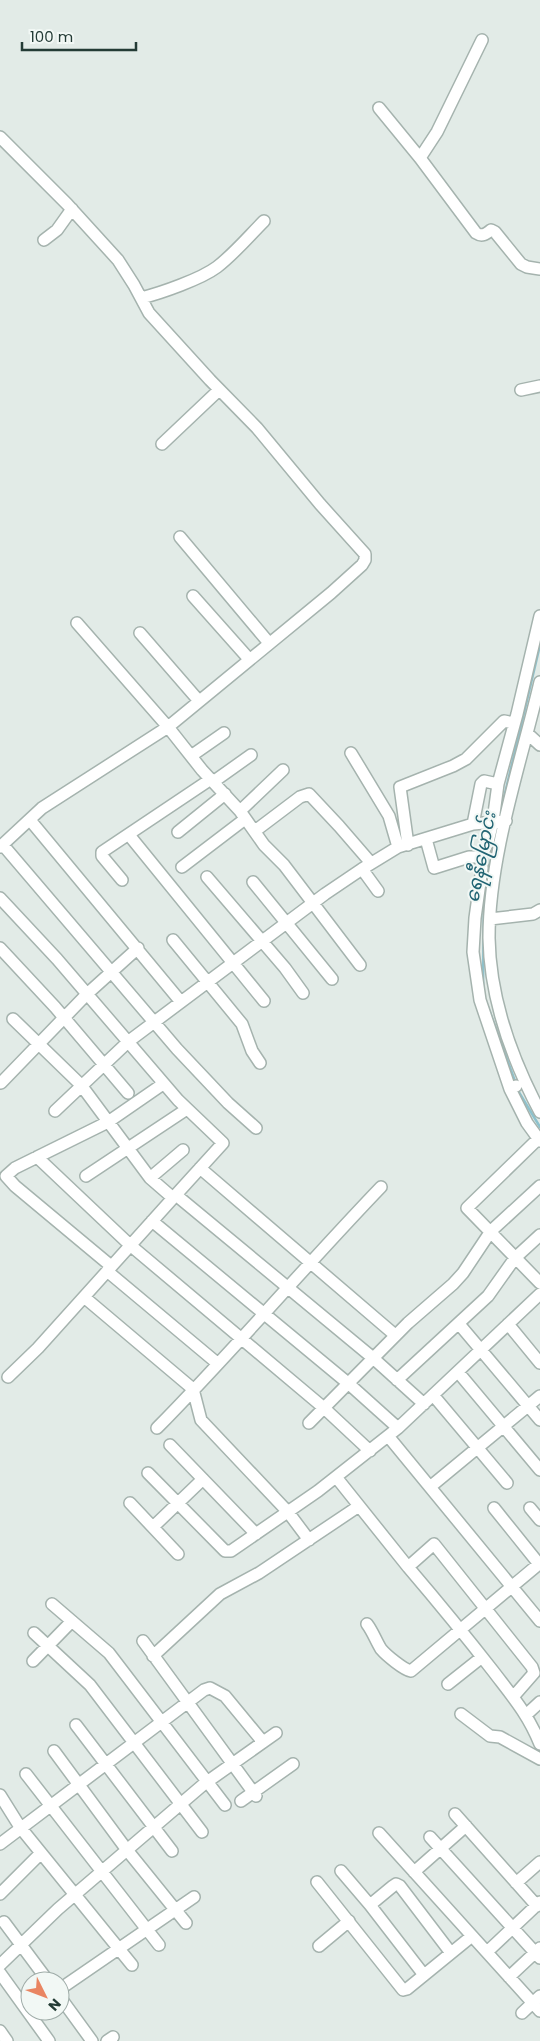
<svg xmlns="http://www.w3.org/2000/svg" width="540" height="2041" font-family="Poppins,'Noto Sans Myanmar',sans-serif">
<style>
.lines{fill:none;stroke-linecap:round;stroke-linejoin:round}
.stream{stroke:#8dc2cd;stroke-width:2.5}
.minor-casing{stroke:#a5b3ae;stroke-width:14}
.minor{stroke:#fff;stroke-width:11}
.labels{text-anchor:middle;stroke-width:4;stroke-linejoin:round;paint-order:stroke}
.water-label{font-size:19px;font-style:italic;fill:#216473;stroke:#f2f8f5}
</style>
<rect width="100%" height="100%" fill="#e2ebe7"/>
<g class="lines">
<path class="stream" d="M499,819L540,645
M483,987L484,895L498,826
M488,1007L516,1084
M517,1089L540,1127"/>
<defs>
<path id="minor" d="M379,108L420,158L476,233C482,237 486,234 491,230L495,232L521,264L527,267L540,269
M0,137L67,204L118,260L134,285L149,313L210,380L257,428L320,504L365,554V560L362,565L331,593L168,727L202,770L240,811L264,845L284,865L360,965
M420,158L437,132L482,40
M44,240L57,230L72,209
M141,298C161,293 201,279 217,267C234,254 249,236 264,221
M521,390L540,386
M162,444L219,390
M180,537L269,643
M193,596L249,659
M140,633L199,701
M540,682C521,763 489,855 489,938C490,999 512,1059 540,1112
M528,734L540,745
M351,753L389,816L398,847
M191,756L224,733
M213,782L251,755
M240,811L283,770
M30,820L181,1002
M473,824L481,784L484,781L498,784
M255,831L300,797L309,794L339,826L371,863
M178,832L225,794
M129,835L264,1001
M426,839L434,868L469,857H481
M3,845L177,1049L228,1103L256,1128
M408,845L400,787L453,766L466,759L504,721L514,723
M0,847L42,808L168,727L77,623
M182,867L245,819
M362,869L378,891
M207,877L285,968L303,993
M122,880L102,856V852L211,779
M253,882L332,979
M0,898L57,959L178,1100L223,1143L173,1198
M490,919L533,914L540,910
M173,940L242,1024L252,1051L260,1063
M0,948L55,1007L128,1093
M1,1083L87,994L138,948
M516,1086L510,1089L527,1123L540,1141
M510,1089L480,1000L473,952L475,918L482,868L481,857L488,842L493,821L498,784L517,714L540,616
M55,1111L129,1041L325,894L362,869L398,847L473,824L506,821
M538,1139L467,1208L540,1283
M37,1157L130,1245L324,1408L370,1451
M200,1168L395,1335
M86,1176L187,1109
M150,1178L183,1150
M176,1195L373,1358L424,1404
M152,1221L349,1384L398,1428
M111,1266L15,1186L6,1176L15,1168L108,1122L163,1084
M107,1271L217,1363
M84,1297L193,1389L201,1420L288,1512L309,1540
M459,1324L540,1420
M508,1324L540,1363
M458,1372L540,1470
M8,1377L38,1348L173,1198L150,1178L81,1085L13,1019
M397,1380L488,1296L515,1258L540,1235
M433,1395L507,1483
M309,1423L408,1323L453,1284L463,1273L491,1231L540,1186
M157,1428C234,1350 305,1266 381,1187
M388,1436L540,1621
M170,1445L256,1534
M148,1473L225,1551H231L318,1491L398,1428L540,1294
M336,1477L408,1567
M430,1487L540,1396
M130,1503L178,1554
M494,1508L539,1564
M530,1508L540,1520
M153,1527L203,1479
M52,1604L109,1653L225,1805
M367,1624C373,1632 376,1641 381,1649C386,1655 404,1670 411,1671L540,1563
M34,1633L90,1685L202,1832
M143,1641L256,1796
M153,1656L220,1594L259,1573L359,1506
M33,1661L72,1621
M448,1684L482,1657
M513,1697L534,1673L532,1667L434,1544L408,1567C437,1601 465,1635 493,1671C512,1696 528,1714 540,1744
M461,1714L490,1736L500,1737L540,1759
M527,1714L540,1702
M76,1725L172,1851
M54,1751L127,1850L186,1923
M26,1774L159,1945
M0,1795L20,1827L132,1965
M241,1801L293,1764
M455,1814L537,1906
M379,1833L540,2011
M430,1837L540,1958
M0,1844L204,1690L210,1688L225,1696L263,1742
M341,1871L370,1905
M414,1872L466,1826
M317,1882L403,1990L407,1989L472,1936
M516,1883L540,1862
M0,1894L41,1853
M4,1922L48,1981
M319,1946L349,1921
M487,1952L540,1902
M0,1965L58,1909L204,1784L276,1733
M0,1973L49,2041
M424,1975L370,1905L393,1886L396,1884L400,1886L451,1953
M509,1977L540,1948
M60,1989L194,1897
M60,1997L92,2041
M522,2013L540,1996
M0,2031L7,2041
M107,2041L113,2037"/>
</defs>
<use href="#minor" class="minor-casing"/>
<use href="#minor" class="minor"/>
</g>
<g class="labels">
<g class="water-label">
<text transform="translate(480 857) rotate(-79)" y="7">ရေနီမြောင်း</text>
</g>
</g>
<g transform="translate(45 1996) rotate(132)"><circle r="24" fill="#f2f8f5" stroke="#9faca8"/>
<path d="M0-4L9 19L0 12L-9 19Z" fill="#e98562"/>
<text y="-8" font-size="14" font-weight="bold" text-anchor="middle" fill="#233b35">N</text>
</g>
<path d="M22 42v8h114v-8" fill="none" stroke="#233b35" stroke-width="2.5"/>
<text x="30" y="42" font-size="15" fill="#233b35" stroke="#f2f8f5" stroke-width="4" paint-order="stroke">100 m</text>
</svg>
